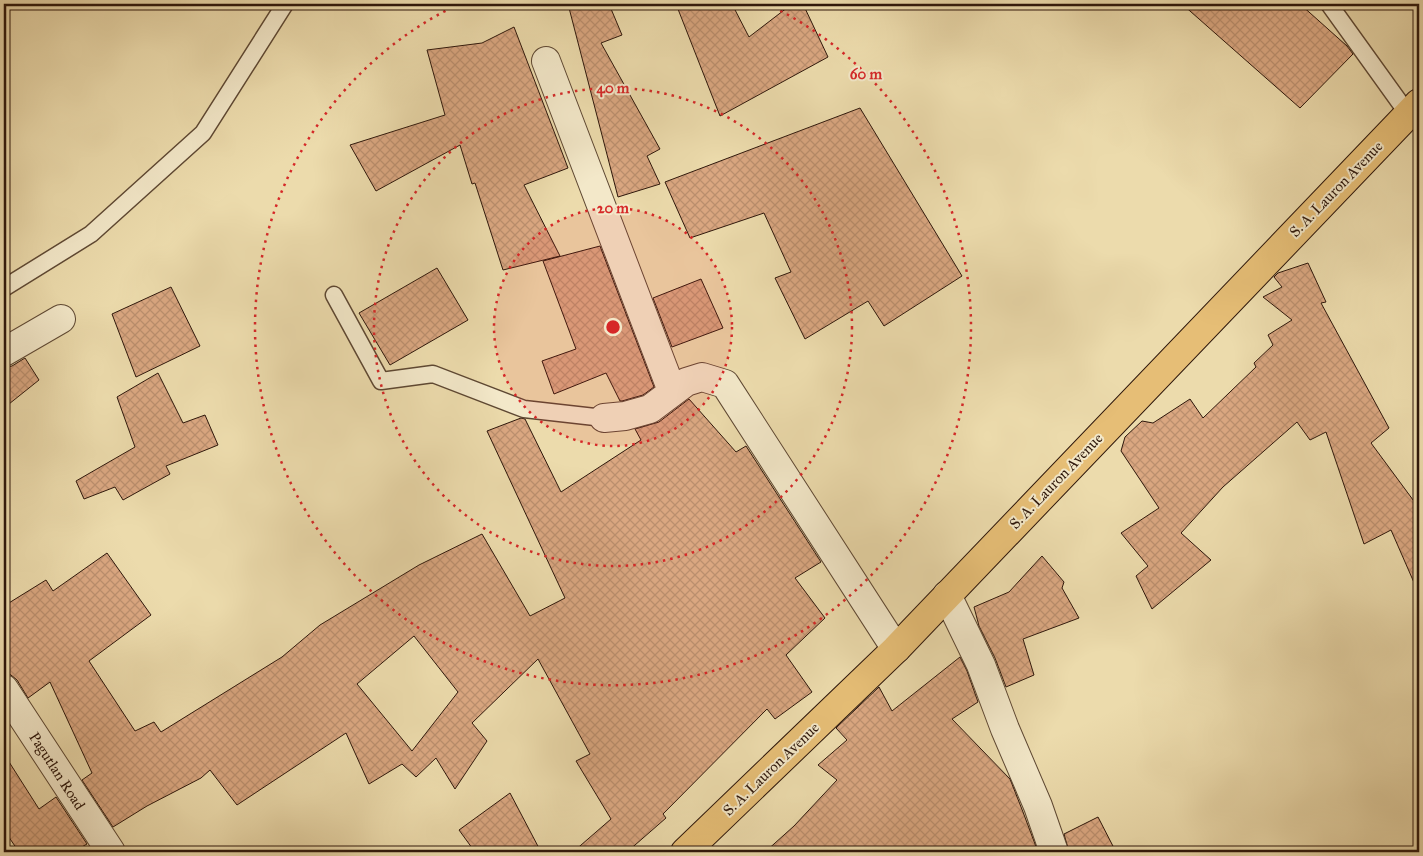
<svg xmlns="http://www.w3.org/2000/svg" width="1423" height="856" font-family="'IM FELL Great Primer',serif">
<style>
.building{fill:url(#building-cross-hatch);stroke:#2e170b;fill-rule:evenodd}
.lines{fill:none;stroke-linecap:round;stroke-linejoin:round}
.lane-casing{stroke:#5e4833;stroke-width:19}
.street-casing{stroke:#5e4833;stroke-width:30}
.highway-casing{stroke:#2e170b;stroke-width:30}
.lane{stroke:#f3e8c9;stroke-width:16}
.street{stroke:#f3e8c9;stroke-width:28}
.highway{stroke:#e6be76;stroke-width:28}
.ring{fill:none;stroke:#d62828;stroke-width:2.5;stroke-dasharray:2.5 5}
.labels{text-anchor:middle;stroke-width:4;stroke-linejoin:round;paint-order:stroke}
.street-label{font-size:15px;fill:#2e170b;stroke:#f3e8c9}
.centre{fill:#d62828;stroke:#f3e8c9;stroke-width:2.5}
.ring-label{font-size:15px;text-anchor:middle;font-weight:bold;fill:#d62828;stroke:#f3e8c9;stroke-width:4;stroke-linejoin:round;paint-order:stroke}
</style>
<defs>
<pattern id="building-cross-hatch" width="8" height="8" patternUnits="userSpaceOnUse" patternTransform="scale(1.25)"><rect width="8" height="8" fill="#daa781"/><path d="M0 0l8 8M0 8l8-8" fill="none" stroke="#bb8f6e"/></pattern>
</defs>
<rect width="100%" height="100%" fill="#ecdbac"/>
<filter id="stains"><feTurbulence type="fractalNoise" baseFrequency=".004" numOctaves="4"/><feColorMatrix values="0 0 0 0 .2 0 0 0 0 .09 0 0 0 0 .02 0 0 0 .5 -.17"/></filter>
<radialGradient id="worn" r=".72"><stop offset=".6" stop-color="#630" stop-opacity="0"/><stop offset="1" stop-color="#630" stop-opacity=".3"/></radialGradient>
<path class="building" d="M568,4H609L622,35L601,43L660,149L647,156L660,184L618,197Z
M676,4H732L749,37L792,4H803L828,57L720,116Z
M1182,4H1300L1347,46L1353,54L1300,108Z
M514,27L568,168L524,185L560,256L503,270L475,183L472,184L460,145L376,191L350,145L445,115L427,50L482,43Z
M860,108L962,276L884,326L868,301L805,339L775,278L791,272L764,213L690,238L665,182Z
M600,246L654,387L643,395L622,401H620L606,373L554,394L542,361L576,349L543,261Z
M1308,263L1326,302L1321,303L1389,428L1371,443L1419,508V594L1391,530L1364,544L1326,432L1310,440L1297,422L1223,487L1181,533L1211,560L1152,609L1136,576L1148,566L1121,533L1159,508L1121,451L1125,437L1142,421L1153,423L1190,399L1203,418L1256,367L1254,363L1273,345L1268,335L1292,320L1263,297L1282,287L1274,277L1278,273Z
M437,268L468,320L390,365L359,313Z
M701,279L723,328L672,347L653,298Z
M171,287L200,346L136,377L112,314Z
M25,358L39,380L4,408V368L12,366Z
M158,373L183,423L205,415L218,445L166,466L170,474L123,500L115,487L84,499L76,481L135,447L117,397Z
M689,399L736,452L746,446L821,562L795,578L825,618L786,655L812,692L775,719L767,709L663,814L666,818L627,852H573L611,819L576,761L590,754L538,659L472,723L487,741L455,789L436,758L416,777L402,764L369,784L346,733L237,805L210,770L201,778L147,806L113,827L82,780L92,773L50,682L28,698L17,680L11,675L4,673V606L46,580L53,591L107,553L151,615L89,661L135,731L154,722L161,732L282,657L320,625L419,565L482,534L530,616L565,598L487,431L521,418L525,419L561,492L641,440L635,429L659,422ZM414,636L458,692L412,751L357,684Z
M1042,556L1064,582L1062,588L1079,618L1023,639L1034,675L1006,687L995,658L979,626L974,607L1009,592Z
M960,657L967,671L978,702L952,719L1010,779L1023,812L1038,852H765L794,826L837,780L818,765L847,740L836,728L879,687L892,711Z
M4,754L39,809L56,797L87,844L73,852H19L4,830Z
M510,793L541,852H475L459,830Z
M1098,817L1116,852H1069L1064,834Z"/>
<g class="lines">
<defs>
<path id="lane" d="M1329,4L1408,114
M4,288L91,234L203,133L285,4
M334,295L381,381L433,374L524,409L604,418"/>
<path id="street" d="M546,61L672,391
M4,352L61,319
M604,418L625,416L650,409L686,382L702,377L725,384L896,649
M947,595L981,665L1005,729L1038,806L1054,852
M4,689L111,852"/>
<path id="highway" d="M685,852L896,649L1419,103"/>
</defs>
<use href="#lane" class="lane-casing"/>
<use href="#street" class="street-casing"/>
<use href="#highway" class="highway-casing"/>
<use href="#lane" class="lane"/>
<use href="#street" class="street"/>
<use href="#highway" class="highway"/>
</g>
<circle cx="613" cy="327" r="119" fill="#d62828" fill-opacity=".12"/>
<g class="ring">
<circle cx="613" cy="327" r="119"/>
<circle cx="613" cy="327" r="239"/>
<path d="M767 4A358 358 0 1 1 459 4"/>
</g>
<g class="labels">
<g class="street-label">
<text transform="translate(1336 189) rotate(-46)" y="5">S. A. Lauron Avenue</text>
<text transform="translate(1056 481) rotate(-46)" y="5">S. A. Lauron Avenue</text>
<text transform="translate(771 769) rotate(-44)" y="5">S. A. Lauron Avenue</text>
<text transform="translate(57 771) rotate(57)" y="5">Pagutlan Road</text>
</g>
</g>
<circle cx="613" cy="327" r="8" class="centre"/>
<g class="ring-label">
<text x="866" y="79">60 m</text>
<text x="613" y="93">40 m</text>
<text x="613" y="213">20 m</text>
</g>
<rect width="1423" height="856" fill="none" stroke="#ecdbac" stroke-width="20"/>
<rect x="5" y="5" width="1413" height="846" fill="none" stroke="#2e170b" stroke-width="2.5"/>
<rect x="10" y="10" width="1403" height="836" fill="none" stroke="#2e170b"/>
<rect width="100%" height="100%" filter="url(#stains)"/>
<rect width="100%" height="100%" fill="url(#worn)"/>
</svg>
